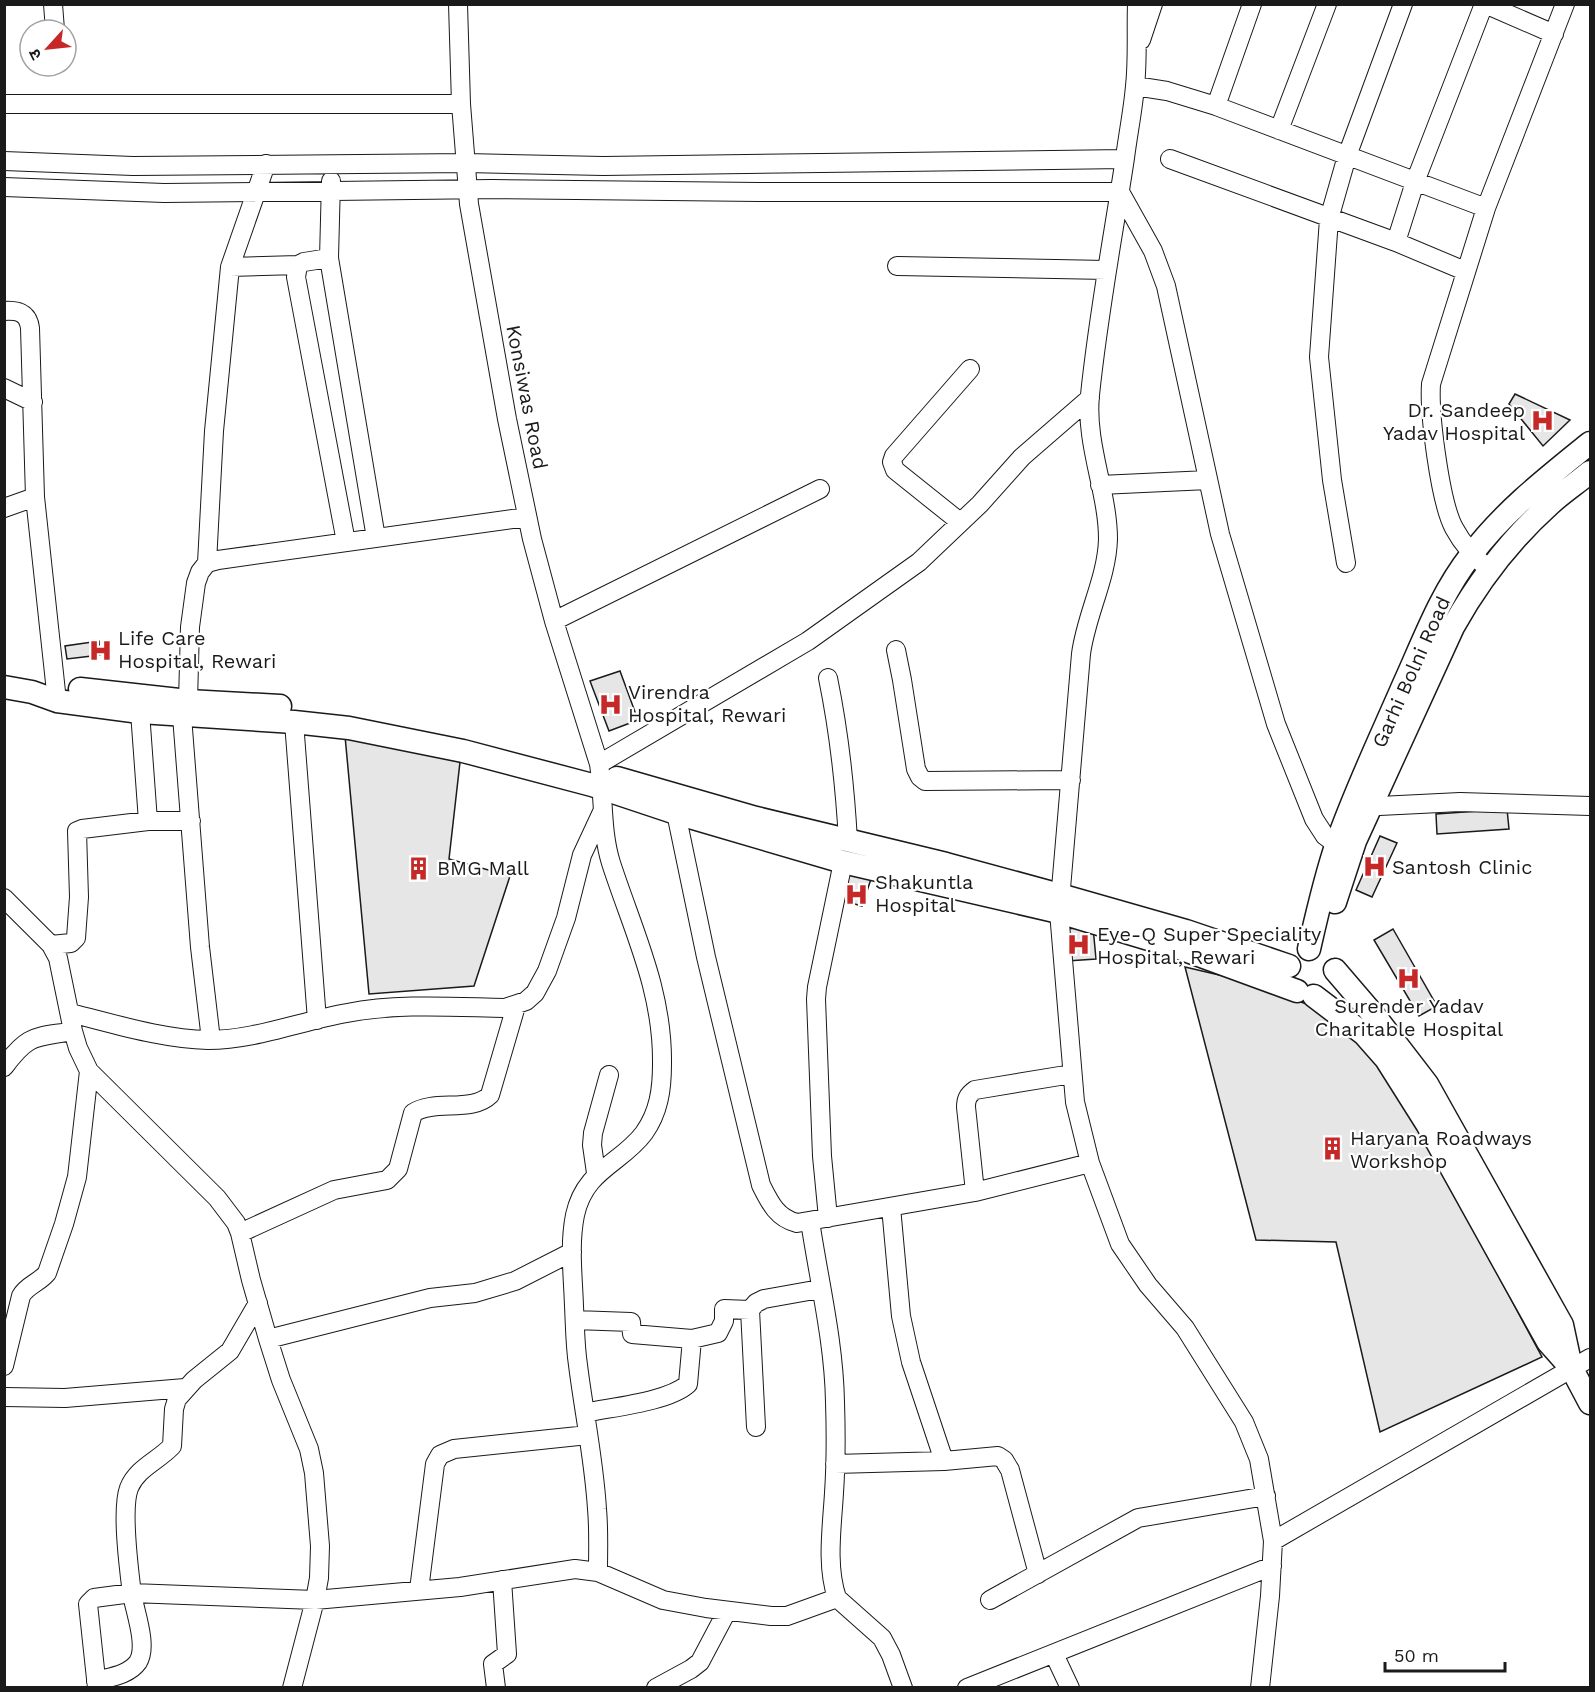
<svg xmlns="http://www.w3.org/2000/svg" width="1595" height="1692" font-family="'Work Sans','Noto Sans Devanagari',sans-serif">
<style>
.building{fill:#e6e6e6;stroke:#1a1a1a;stroke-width:1.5}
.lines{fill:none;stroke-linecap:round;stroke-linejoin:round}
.minor-casing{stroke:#1a1a1a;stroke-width:20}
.major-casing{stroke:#1a1a1a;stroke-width:25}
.minor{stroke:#fff;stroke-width:18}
.major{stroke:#fff;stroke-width:22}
.labels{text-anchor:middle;stroke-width:4.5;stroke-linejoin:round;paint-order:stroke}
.street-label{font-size:20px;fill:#1a1a1a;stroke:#fff}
.poi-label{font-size:20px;fill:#1a1a1a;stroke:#fff;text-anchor:start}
</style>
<rect width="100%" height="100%" fill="#fff"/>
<path class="building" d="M1515,394L1570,420L1543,446L1509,404Z
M99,641L100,655L67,659L65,646Z
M620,671L638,720L609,731L590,681Z
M345,736L460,762L449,859L510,876L474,986L369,994Z
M1507,809L1509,829L1437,834L1436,814Z
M1380,836L1397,843L1372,897L1356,890Z
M850,869L872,876L862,906L840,900Z
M1093,927L1096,959L1067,961L1064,929Z
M1393,929L1437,1006L1419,1016L1374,940Z
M1185,967L1232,978L1335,1014L1382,1059L1542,1357L1380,1432L1336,1242L1256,1240Z"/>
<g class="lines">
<defs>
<path id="minor" d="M53,4L55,30
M458,4L461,104L469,204L507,419L532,539L554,621L599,764C604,797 601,831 611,863C633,931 663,990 662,1064C662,1089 659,1112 644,1133C621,1164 585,1169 575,1215C569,1245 573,1276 574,1306C575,1325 575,1345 578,1365C584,1413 594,1460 597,1509C599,1530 598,1551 598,1572
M1137,4C1136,31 1138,59 1135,86C1133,110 1128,134 1125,158C1113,237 1098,316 1090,395C1085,444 1108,492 1108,539C1107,578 1086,615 1081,654L1059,912L1075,1102L1090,1163L1120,1244L1148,1285L1185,1328L1244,1422L1259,1459L1273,1541L1270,1596L1260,1688
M1485,4L1554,34
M1141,40L1153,4
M1135,86L1167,91L1216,106L1486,208
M4,104H461
M1216,106L1252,4
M1279,130L1327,4
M1170,159L1396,242L1465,271
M4,161L133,166L466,163L603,166L1124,159
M331,181L329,258L376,538
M4,187L164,193L492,189L759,192H1120L1153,251L1166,286L1220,534L1276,724L1314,819L1325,836L1336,844L1348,848
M1396,242L1415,182L1484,4
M329,258L304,262L298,265L296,277L346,542
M897,266L1107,270
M230,267L298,265
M4,311C19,310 28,313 30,328L35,497L57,701
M4,388L33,402
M1100,485L1208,480
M4,508L35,497
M960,522L895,470L892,462L894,456L970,369
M207,563L214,431L230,267L266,164
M1346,563L1332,480L1319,357L1329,219L1347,156L1403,4
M1490,570C1475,558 1463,545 1454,528C1440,502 1429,414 1431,384L1486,208L1565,4
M554,621L820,489
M896,650L902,680L916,769L920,777L925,781L1071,780
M828,678C839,732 845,786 848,841
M188,701L190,627L196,583L200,572L207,563L218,560L527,517
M182,716L200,947L211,1040
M294,722L317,1020
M599,764L808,641L919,562L980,504L1022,457L1090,398
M1359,807L1460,802L1590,806
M676,813L706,957L761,1185C770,1203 777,1218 797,1223L975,1192L1090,1163
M148,821H191
M4,898L51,945L58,958L73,1031L78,1048L89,1071L217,1198L236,1223L240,1233L251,1280L268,1339L281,1380L309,1449L314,1473L320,1546L319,1578L315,1600L292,1688
M51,945L71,943L76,938L79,897L77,831L82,829L148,821L140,712
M70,1013C115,1024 162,1039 208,1040C255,1040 301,1021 347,1013C399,1003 452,1007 505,1008L526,1001L535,993L547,971L566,918L582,855L602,812
M4,1067C29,1033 35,1038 73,1031
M596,1173L592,1145L593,1133L609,1075
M975,1192L966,1107C966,1099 968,1095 975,1090L1072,1074
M891,1207L901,1316L911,1362L944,1461
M828,1218L822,1156L816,999L817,987L843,862
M810,1221C819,1281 834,1342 835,1402C836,1432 836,1463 834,1493C832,1527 826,1566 837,1598L882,1638L891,1655L903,1688
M240,1233L334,1190L387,1180L398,1169L413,1113C434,1099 472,1113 490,1095L516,1006
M575,1320L631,1322L632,1334L692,1339
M268,1339L430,1298L475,1293L515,1281L572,1252
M4,1366L21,1296C27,1285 39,1283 47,1273L64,1224L77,1177L89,1071
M4,1397L65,1398L185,1388
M585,1413C612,1407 668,1402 688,1384L692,1339L718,1333L724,1321V1309L750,1310
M756,1427L750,1310L756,1303L764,1299L820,1289
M835,1464L944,1461L998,1456L1004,1460L1010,1470L1038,1574
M1273,1541L1590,1358
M419,1590L435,1464L440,1455L454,1449L588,1435
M990,1600L1138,1518L1266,1496
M1054,1654L1070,1688
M96,1681C110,1677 129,1675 138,1662C148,1646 135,1612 132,1594C129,1570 121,1509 129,1488C137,1468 158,1461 172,1446L174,1409L177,1399L194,1380L230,1351L258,1303
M97,1688L88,1604L94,1598L132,1593L315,1600L460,1587L575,1569L598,1572L663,1600L706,1608L771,1616H787L837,1598
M496,1688L493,1664L507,1654L502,1580
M656,1688L691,1669L700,1662L727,1611
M967,1688L1272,1566"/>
<path id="major" d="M4,687L32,692L57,701L140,712L294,722L349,728L463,751L592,785L676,813L843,862L1059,912L1182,949L1297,991
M80,689L188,701L280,706
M617,778L756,818L946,864L1060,895L1186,931L1289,966
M1335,902L1355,841L1453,627C1478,582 1511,539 1550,504C1563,492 1577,483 1590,472
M1309,949C1317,914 1325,878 1337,843C1356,789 1381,737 1404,684C1424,640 1441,593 1471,555C1504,511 1548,477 1590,443
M1335,970L1377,1019L1427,1084L1562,1325L1571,1367
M1314,996L1364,1034L1386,1059L1427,1124L1548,1342L1572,1369L1590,1403"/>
</defs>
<use href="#minor" class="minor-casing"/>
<use href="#major" class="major-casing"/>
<use href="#minor" class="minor"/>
<use href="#major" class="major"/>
</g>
<defs>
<symbol id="hospital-bare" viewBox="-9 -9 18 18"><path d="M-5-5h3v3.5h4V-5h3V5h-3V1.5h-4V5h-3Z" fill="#c62828" stroke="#fff" stroke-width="2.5" paint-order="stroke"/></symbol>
<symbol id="building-bare" viewBox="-9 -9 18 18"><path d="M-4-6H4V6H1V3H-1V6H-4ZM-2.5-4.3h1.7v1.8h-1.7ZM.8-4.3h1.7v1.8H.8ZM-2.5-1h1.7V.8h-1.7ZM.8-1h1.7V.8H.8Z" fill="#c62828" stroke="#fff" stroke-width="2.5" paint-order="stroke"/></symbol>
</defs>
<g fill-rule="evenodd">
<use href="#hospital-bare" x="1526" y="404" width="33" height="33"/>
<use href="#hospital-bare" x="84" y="634" width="33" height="33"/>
<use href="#hospital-bare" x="594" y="688" width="33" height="33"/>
<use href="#hospital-bare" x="1358" y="850" width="33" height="33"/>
<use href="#building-bare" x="402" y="852" width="33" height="33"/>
<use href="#hospital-bare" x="840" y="878" width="33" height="33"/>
<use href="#hospital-bare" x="1062" y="928" width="33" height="33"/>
<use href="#hospital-bare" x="1392" y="962" width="33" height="33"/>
<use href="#building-bare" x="1316" y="1132" width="33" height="33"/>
</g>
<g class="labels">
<g class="street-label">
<text transform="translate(527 397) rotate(79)" y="7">Konsiwas Road</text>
<text transform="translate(1411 672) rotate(-66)" y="7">Garhi Bolni Road</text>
</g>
<g class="poi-label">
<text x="1525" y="417" text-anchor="end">Dr. Sandeep<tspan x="1525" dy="23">Yadav Hospital</tspan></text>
<text x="118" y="645">Life Care<tspan x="118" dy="23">Hospital, Rewari</tspan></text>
<text x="628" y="699">Virendra<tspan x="628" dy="23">Hospital, Rewari</tspan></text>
<text x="1392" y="874">Santosh Clinic</text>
<text x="437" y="875">BMG Mall</text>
<text x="875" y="889">Shakuntla<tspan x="875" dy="23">Hospital</tspan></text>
<text x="1097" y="941">Eye-Q Super Speciality<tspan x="1097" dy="23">Hospital, Rewari</tspan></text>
<text x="1409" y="1013" text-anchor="middle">Surender Yadav<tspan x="1409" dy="23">Charitable Hospital</tspan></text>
<text x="1350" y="1145">Haryana Roadways<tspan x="1350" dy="23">Workshop</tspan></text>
</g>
</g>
<rect width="1595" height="1692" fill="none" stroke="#1a1a1a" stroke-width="12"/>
<g transform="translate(48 48) rotate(243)"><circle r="28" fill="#ffffff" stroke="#a3a3a3" stroke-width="1.5"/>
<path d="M0-4.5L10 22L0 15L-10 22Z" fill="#c62828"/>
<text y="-9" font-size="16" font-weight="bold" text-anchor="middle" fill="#1a1a1a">उ</text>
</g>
<path d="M1385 1662v9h120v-9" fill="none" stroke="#1a1a1a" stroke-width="3"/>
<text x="1394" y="1662" font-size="18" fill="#1a1a1a" stroke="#ffffff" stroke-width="4.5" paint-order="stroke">50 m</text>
</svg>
